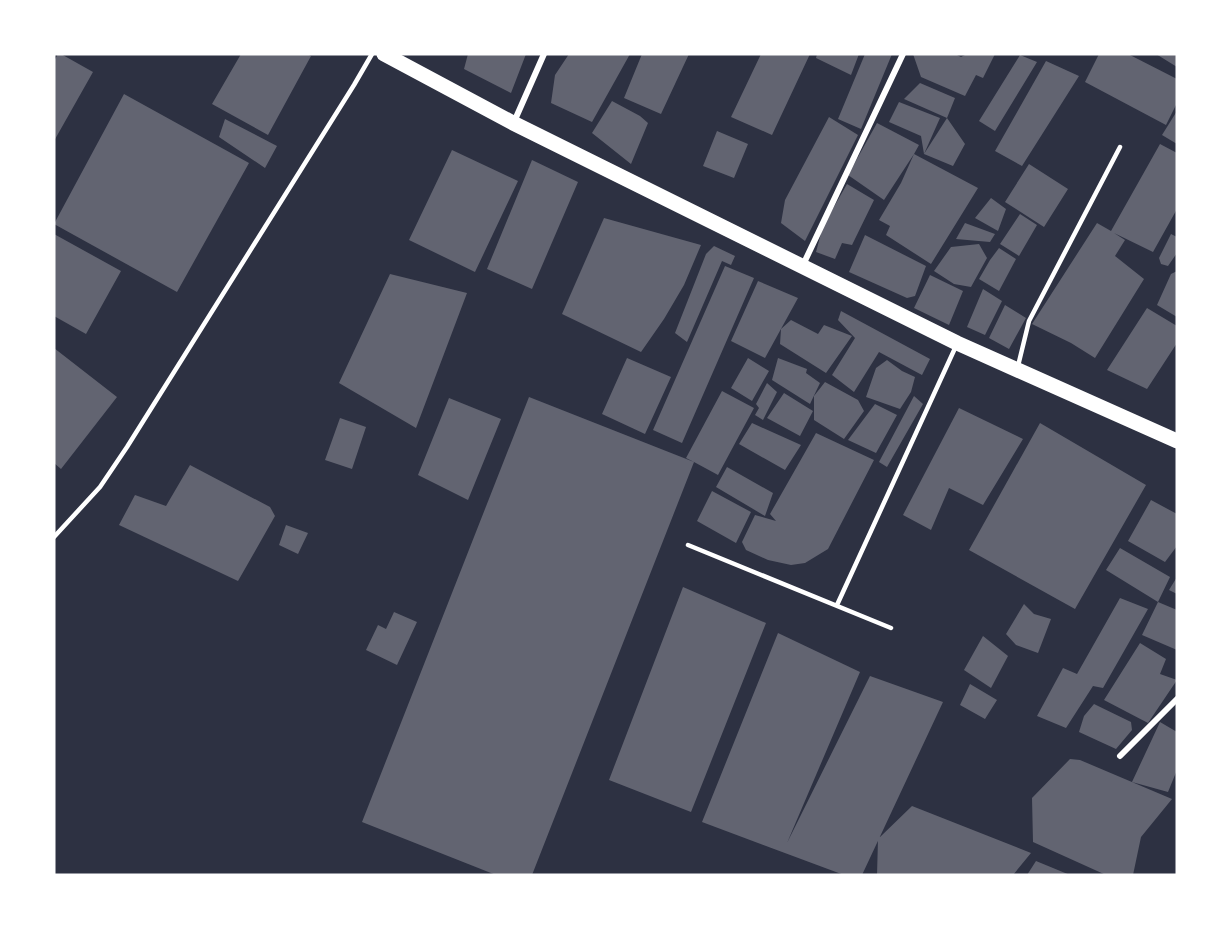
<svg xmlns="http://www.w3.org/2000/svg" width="1231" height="929" font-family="'Noto Serif',serif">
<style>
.building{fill:#626471}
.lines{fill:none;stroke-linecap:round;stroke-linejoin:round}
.service{stroke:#fff;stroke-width:4.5}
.minor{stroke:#fff;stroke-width:6}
.primary{stroke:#fff;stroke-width:15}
</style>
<rect width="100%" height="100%" fill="#2d3142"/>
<path class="building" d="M58,54H61L93,72L54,141V61Z
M241,54H307L311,56L268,135L212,104Z
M468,54H526L511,93L464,69Z
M569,54H630L592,122L551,103L555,75Z
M642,54H689L661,114L624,98Z
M761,54H810L772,135L731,117Z
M817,54H859L851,75L816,58Z
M865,54H892L861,129L838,119Z
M913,54H955L961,57L967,54H995L983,78L976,75L965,96L921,77Z
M1099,54H1128L1177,79V103L1166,125L1085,82Z
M1156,54H1177V67Z
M1020,55L1037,62L995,131L979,121Z
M1046,61L1079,76L1022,166L995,151Z
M920,83L955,98L947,118L965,144L953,166L924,154L947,118L904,99Z
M124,94L249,163L177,292L54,224Z
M612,101L640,116L648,123L631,164L592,133Z
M899,102L940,118L924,154L921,136L889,122Z
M1177,111V144L1162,135Z
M829,117L858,135L805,241L781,223L785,200Z
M225,119L277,146L265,168L219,137Z
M877,123L919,145L914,154L978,188L931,264L886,235L890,226L879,220L901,183L914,154L884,200L848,175Z
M717,131L748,144L734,178L703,166Z
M1160,144L1177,153V209L1153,252L1114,233L1125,240L1115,256L1144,279L1095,358L1071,343L1032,324L1097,223L1111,231Z
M452,150L518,181L475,272L409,240Z
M532,160L578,182L532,289L487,269Z
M1029,164L1068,189L1044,227L1005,202Z
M847,184L874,200L852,245L842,243L835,259L816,252L823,226Z
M991,198L1006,209L998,231L975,218Z
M1020,214L1037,225L1019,256L1000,244Z
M604,218L701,245L684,285L664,319L641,352L562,314Z
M965,223L995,234L990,242L956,239Z
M54,234L121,271L86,334L54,316Z
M1171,234L1177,237V253L1168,266L1161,264L1159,258Z
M865,235L926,266L915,296L907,298L849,272Z
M979,244L987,258L971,287L954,284L934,271L951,247Z
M714,246L735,256L731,265L722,261L687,342L675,333L706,254Z
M999,248L1016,259L999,291L979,279L990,260Z
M725,266L754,278L682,443L653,430Z
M1177,271V317L1157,305L1171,274Z
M390,274L467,293L416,428L339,383Z
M930,275L963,291L949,325L914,308Z
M758,281L798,298L765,358L731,341Z
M983,289L1002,301L985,335L967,327Z
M1005,305L1026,318L1009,349L989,338Z
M1147,308L1177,326V343L1147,389L1107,370Z
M841,311L930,359L922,375L879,352L854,392L832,375L855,338L838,320Z
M791,320L818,334L824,325L852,336L826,373L780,344L781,329Z
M54,348L117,397L61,469L54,463Z
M627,358L671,377L645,434L602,414Z
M748,358L769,371L752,401L731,388Z
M778,358L807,369L806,373L820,383L810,404L772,380Z
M887,360L902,371L915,377L911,392L900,409L866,397L876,368Z
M825,382L858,400L864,411L844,439L814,420V396Z
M767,383L777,392L763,420L755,415L759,408L756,404Z
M722,391L754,408L718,475L694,462L532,875H496L362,822L529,397L694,462L686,458Z
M784,393L813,411L800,436L767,418Z
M914,396L923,404L887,467L879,462Z
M449,398L501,419L468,500L418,475Z
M875,404L897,415L876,453L848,440Z
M959,408L1023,439L983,505L949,488L931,530L903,515Z
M340,418L366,427L352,469L325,460Z
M752,423L801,445L785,470L739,444Z
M1040,423L1146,485L1075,609L969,550Z
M816,433L874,460L828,549L805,563L791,565L768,560L746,550L742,542L755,515L776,521L770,514Z
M190,465L270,507L275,516L238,581L119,525L135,495L166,506Z
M727,467L773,493L765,516L716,487Z
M712,491L751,512L736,543L697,521Z
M1151,500L1177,514V546L1165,562L1128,541Z
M286,525L308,533L298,554L279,545Z
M1120,548L1170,577L1158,602L1177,610V650L1142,635L1158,602L1106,570Z
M1177,577V594L1169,590Z
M683,587L766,623L691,812L609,780Z
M1120,598L1148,609L1103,688L1093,686L1066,728L1037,716L1063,668L1077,674Z
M1024,604L1034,614L1051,619L1038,653L1016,645L1006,634Z
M394,612L417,622L397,665L366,650L378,625L386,629Z
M778,633L860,672L787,843L870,676L943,702L862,875H844L702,822Z
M983,636L1008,656L991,688L964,670Z
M1140,643L1166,659L1160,674L1177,680L1148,723L1104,700Z
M970,684L997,700L985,719L960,705Z
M1094,704L1131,722L1132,730L1116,749L1079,732L1084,716Z
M1160,722L1177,732V770L1168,792L1132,782Z
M1070,759L1080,760L1172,799L1141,837L1133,875H1106L1033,842L1032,798Z
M912,806L1031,853L1013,875H877L878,839Z
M1036,861L1070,875H1027Z"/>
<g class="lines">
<path class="service" d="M1018,366L1029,321L1120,147
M54,537L100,487L127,447L354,85L372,54
M688,545L891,628
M837,605L956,346"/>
<path class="minor" d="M514,122L544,54
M803,265L903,54
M1120,756L1177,699"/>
<path class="primary" d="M384,54L513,123L957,343L1177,441"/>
</g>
<rect width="1231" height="929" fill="none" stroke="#ffffff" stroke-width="111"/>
</svg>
